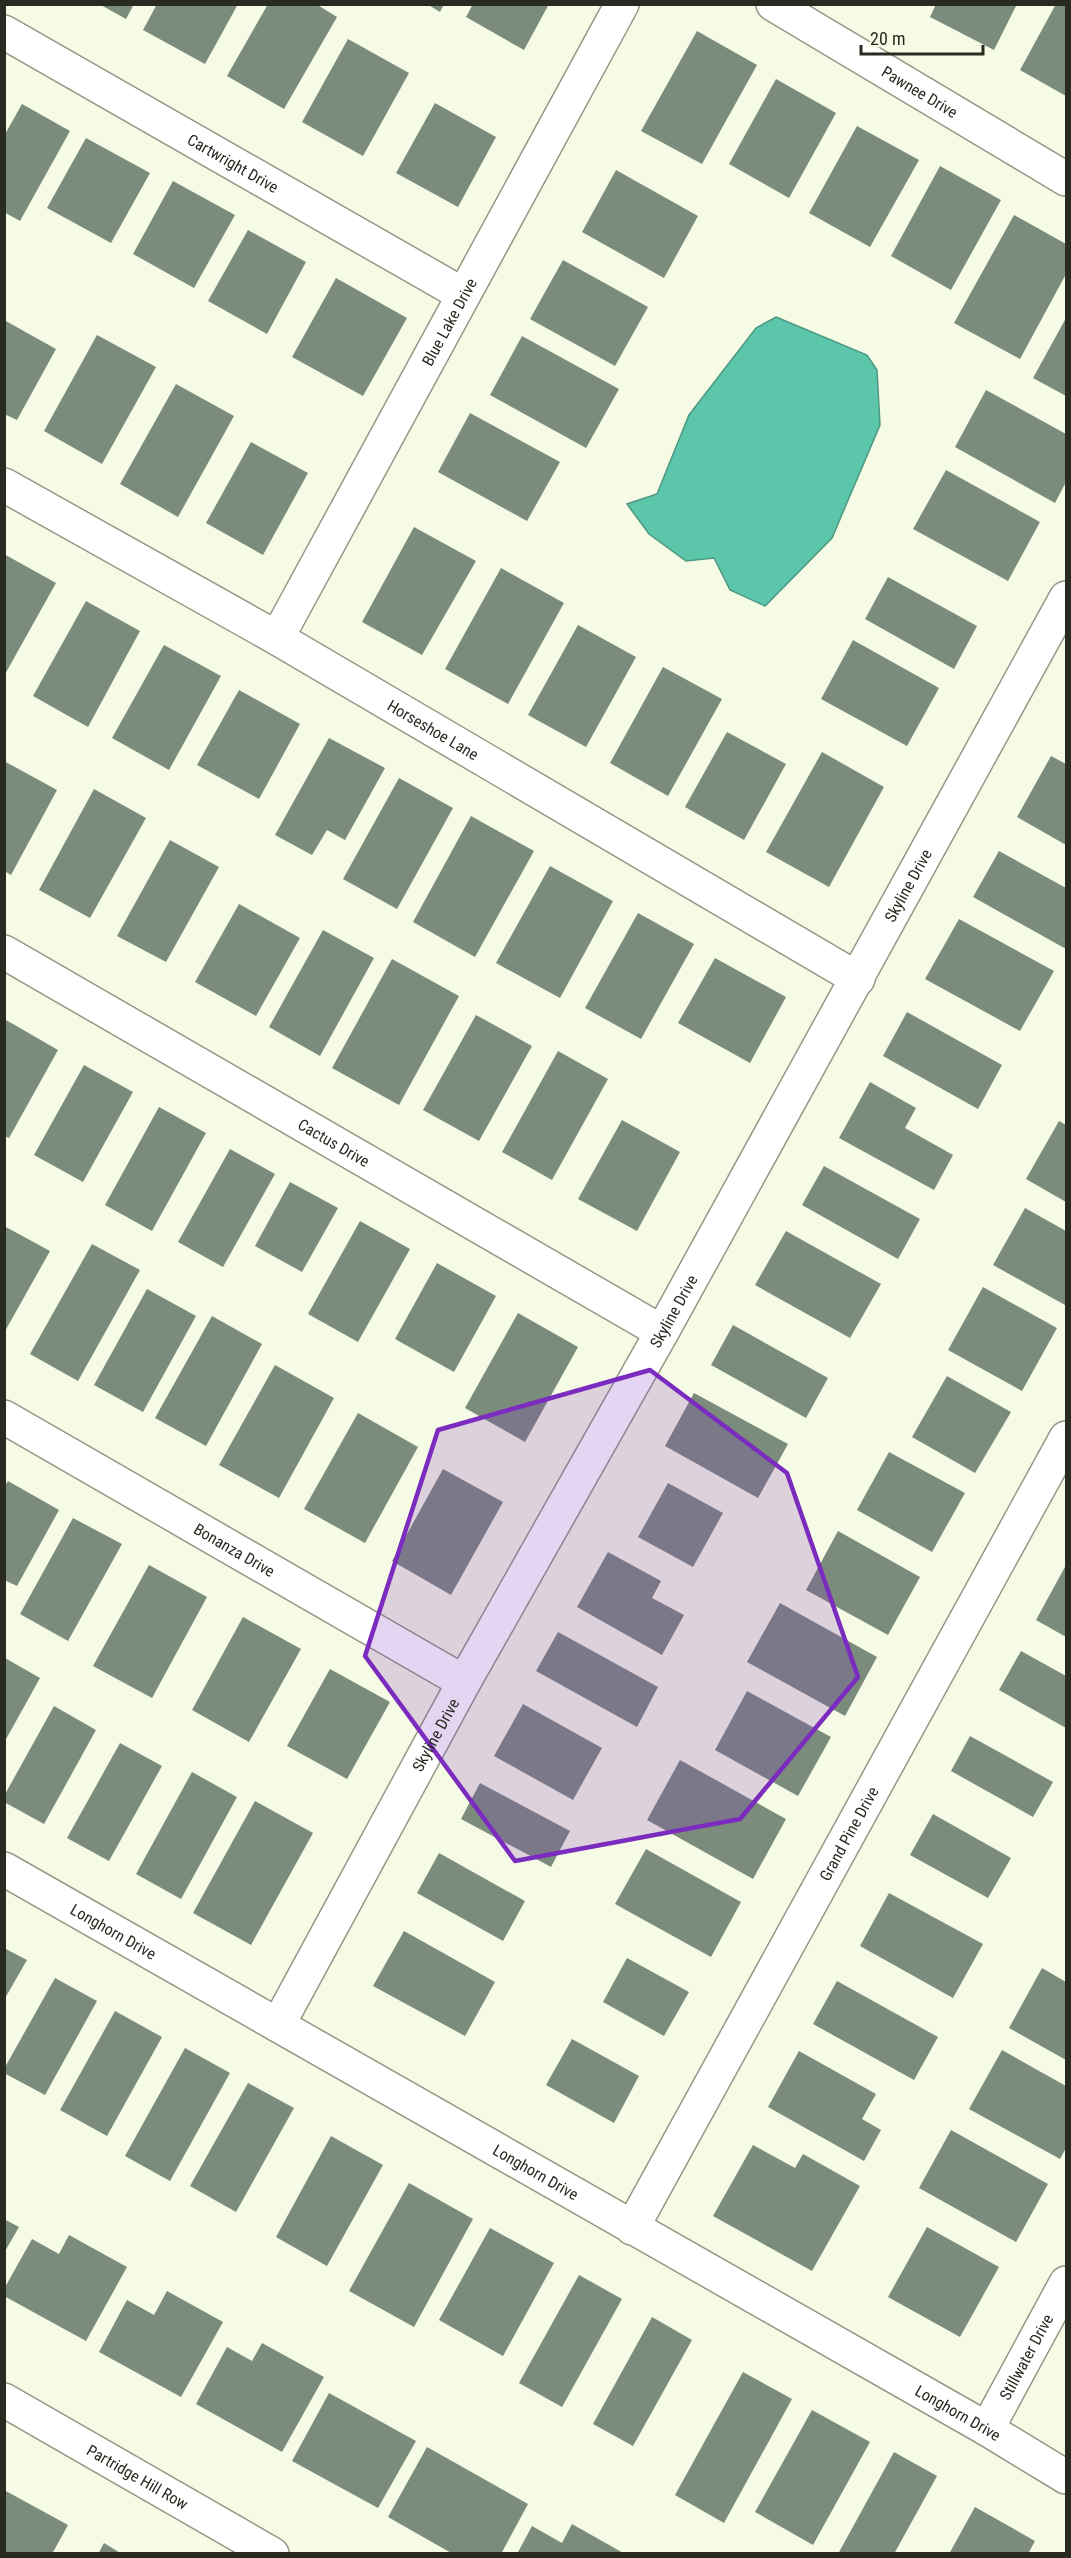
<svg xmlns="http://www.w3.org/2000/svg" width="1071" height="2558" font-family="'Roboto Condensed',sans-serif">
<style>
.water{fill:#5cc6ab;stroke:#4d9882;stroke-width:1.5}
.building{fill:#7b8c7c}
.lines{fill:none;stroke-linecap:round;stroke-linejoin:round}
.minor-casing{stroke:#939984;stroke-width:36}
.minor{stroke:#fff;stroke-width:33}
.marked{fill:#7b2cbf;fill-opacity:0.2;stroke:#7b2cbf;stroke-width:4.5;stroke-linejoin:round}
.labels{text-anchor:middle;stroke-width:5;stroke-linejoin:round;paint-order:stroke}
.street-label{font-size:16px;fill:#292b22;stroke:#f5fbe4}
</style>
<rect width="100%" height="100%" fill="#f5fbe4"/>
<path class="water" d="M776,317L867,355L877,370L880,425L832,538L765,606L730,590L714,558L686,561L649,534L627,504L657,494L689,415L756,328Z"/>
<path class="building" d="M99,4H134L126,19Z
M157,4H238L205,64L143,30Z
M268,4H316L337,17L284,109L227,76Z
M427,4H444L440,12Z
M473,4H549L524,50L466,17Z
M936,4H1017L994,50L930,17Z
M1056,4H1066V96L1020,70Z
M697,31L757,65L702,164L641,131Z
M348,39L409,73L363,156L302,122Z
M776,79L836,113L789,198L729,164Z
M435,103L496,137L458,207L396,173Z
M22,104L70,131L20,221L4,212V136Z
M857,126L919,160L870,247L809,213Z
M86,138L150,173L111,243L47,208Z
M940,166L1001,200L951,290L891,256Z
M616,170L698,216L664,278L582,232Z
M173,181L235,215L194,288L133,254Z
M1014,215L1066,244V274L1020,359L954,323Z
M248,230L306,262L267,334L208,301Z
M563,260L648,307L615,366L530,319Z
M336,278L407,318L363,396L292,357Z
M1066,318V396L1033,378Z
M4,320L56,349L17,420L4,414Z
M97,335L156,367L102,464L44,431Z
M522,336L619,389L586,448L490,395Z
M176,384L234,416L178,517L120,484Z
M986,390L1066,434V482L1055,503L955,447Z
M470,413L560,462L527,521L438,472Z
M251,442L308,473L263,555L206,523Z
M946,470L1040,522L1008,581L913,529Z
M414,527L476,561L422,655L362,622Z
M4,554L56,583L4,676Z
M501,568L564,603L508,704L445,669Z
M888,577L977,626L954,669L865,619Z
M86,601L140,631L88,727L33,696Z
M578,625L636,657L586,747L528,715Z
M853,640L939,688L907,746L821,699Z
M164,645L221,676L169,770L112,738Z
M663,667L722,699L668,796L610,763Z
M239,690L300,724L259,799L197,765Z
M727,732L786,764L744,840L685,807Z
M329,738L385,768L345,840L327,830L312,855L275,835Z
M822,752L884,787L829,887L766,852Z
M1051,756L1066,764V845L1017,817Z
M4,761L57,790L11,875L4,871Z
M399,778L453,808L397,909L343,879Z
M94,789L146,818L90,918L39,890Z
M471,816L534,851L475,957L413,922Z
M170,840L219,867L166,962L117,936Z
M999,851L1066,888V949L973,897Z
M550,866L613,901L560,998L496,963Z
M239,904L300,938L256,1016L195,982Z
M638,913L694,944L641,1039L585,1008Z
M959,919L1054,971L1020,1031L925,979Z
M323,930L374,958L320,1056L269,1027Z
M715,958L786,997L750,1063L678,1023Z
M392,959L459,996L399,1105L332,1068Z
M907,1012L1002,1065L978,1109L883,1056Z
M476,1015L532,1046L479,1141L423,1110Z
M6,1020L58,1050L9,1138L4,1136Z
M558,1051L608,1079L552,1180L502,1152Z
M84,1065L133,1092L83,1182L34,1155Z
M870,1082L916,1108L905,1128L953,1155L934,1190L839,1138Z
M159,1107L206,1133L152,1231L105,1205Z
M622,1120L680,1152L637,1231L578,1199Z
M1059,1121L1066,1125V1202L1026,1179Z
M230,1149L275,1174L223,1267L178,1242Z
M824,1166L920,1219L898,1259L802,1205Z
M290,1182L338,1208L302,1272L255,1246Z
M1025,1208L1066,1231L1065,1305L993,1265Z
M360,1221L410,1249L358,1342L308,1314Z
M4,1226L50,1251L4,1333Z
M786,1231L881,1284L850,1338L755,1285Z
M92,1244L140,1270L78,1381L30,1354Z
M437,1263L496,1296L454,1372L395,1339Z
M983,1287L1057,1328L1022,1391L948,1350Z
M147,1289L196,1316L143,1412L94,1385Z
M518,1313L578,1347L525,1442L465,1408Z
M212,1316L262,1344L206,1446L155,1418Z
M733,1325L828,1378L806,1418L711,1365Z
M275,1365L334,1398L279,1498L219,1465Z
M947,1376L1011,1412L975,1473L912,1437Z
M694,1393L788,1444L758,1498L665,1446Z
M358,1413L418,1447L365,1543L304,1509Z
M889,1452L965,1493L932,1552L857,1510Z
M443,1469L503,1502L451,1595L392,1561Z
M8,1481L59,1510L17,1586L4,1580V1487Z
M668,1483L723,1513L693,1567L638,1537Z
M73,1518L122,1544L68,1641L20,1614Z
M838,1531L920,1577L888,1635L806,1590Z
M608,1552L661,1581L652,1598L684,1615L662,1655L577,1607Z
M149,1565L207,1597L152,1698L93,1666Z
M1066,1565V1637L1036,1620Z
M780,1603L877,1657L845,1716L747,1662Z
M243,1617L301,1649L249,1742L192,1710Z
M558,1632L658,1687L637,1727L536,1671Z
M1021,1651L1066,1676V1728L999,1690Z
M5,1658L40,1678L5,1741Z
M330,1669L390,1702L347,1779L287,1746Z
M747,1691L831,1737L798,1796L715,1750Z
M523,1704L602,1748L573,1800L494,1756Z
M54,1706L96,1730L44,1824L4,1802V1796Z
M970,1736L1053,1782L1033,1817L951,1771Z
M120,1743L162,1766L109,1861L67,1838Z
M680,1760L786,1819L753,1879L647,1820Z
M192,1772L237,1797L181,1899L136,1874Z
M480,1783L570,1831L551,1867L461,1819Z
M255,1801L313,1833L251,1945L193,1913Z
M933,1814L1011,1858L988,1898L910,1855Z
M646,1849L741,1902L711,1957L615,1904Z
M439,1853L525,1901L503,1941L417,1893Z
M889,1893L983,1944L953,1998L860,1946Z
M404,1931L495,1982L465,2036L373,1986Z
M4,1948L27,1960L4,2000Z
M627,1958L689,1992L664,2036L603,2002Z
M1042,1968L1066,1982V2060L1009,2028Z
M55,1978L97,2001L45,2095L4,2073V2069Z
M837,1981L938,2037L914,2080L813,2024Z
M115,2011L162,2037L107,2136L60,2110Z
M572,2039L639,2076L614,2123L546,2085Z
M185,2048L230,2073L170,2181L125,2156Z
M1002,2050L1066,2086V2148L1060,2159L969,2109Z
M799,2051L876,2094L862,2119L881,2130L864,2161L768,2107Z
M248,2083L294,2108L236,2212L190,2186Z
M951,2130L1048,2184L1016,2242L919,2188Z
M331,2136L383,2165L327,2266L276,2237Z
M753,2145L795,2168L803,2154L860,2186L812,2271L713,2216Z
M409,2183L473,2219L414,2327L349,2291Z
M4,2219L19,2227L4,2253Z
M927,2227L999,2267L960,2337L888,2297Z
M490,2228L554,2263L503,2356L439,2320Z
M69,2235L127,2267L86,2341L4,2296V2289L32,2239L59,2254Z
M579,2275L622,2299L562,2407L519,2383Z
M167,2291L223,2322L181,2397L99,2352L127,2300L154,2315Z
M652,2317L692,2340L633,2446L593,2424Z
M262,2343L324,2377L282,2452L196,2404L227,2347L252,2361Z
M743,2372L792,2399L724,2523L675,2495Z
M329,2393L416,2441L378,2508L292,2461Z
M812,2410L870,2442L813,2545L755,2512Z
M427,2447L528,2504L501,2554H453L388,2517Z
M894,2452L937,2476L894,2554H838Z
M4,2490L68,2525L52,2554H4Z
M975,2507L1035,2541L1028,2554H949Z
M572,2524L625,2554H517L532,2526L562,2543Z
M104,2543L122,2554H98Z"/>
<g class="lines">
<defs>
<g id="minor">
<path id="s1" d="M773,4L1066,179"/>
<path id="s2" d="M4,32L462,294"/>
<path id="s3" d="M4,485L277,638L858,979"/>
<path id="s4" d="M277,638L622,4"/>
<path id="s5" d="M4,952L662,1332"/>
<path id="s6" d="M4,1417L464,1682"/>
<path id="s7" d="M4,1869L987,2429L1066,2477"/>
<path id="s8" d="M278,2025L464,1682L662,1332L1066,598"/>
<path id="s9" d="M632,2228L1066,1438"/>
<path id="s10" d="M4,2400L272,2554"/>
<path id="s11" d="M987,2429L1066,2283"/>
</g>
</defs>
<use href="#minor" class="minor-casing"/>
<use href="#minor" class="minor"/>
</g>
<path class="marked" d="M650,1370L787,1473L858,1677L740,1819L515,1861L365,1656L438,1430Z"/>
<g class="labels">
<g class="street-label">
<text dy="6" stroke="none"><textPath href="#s1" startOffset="171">Pawnee Drive</textPath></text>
<text dy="6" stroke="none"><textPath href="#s2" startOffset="264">Cartwright Drive</textPath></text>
<text dy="6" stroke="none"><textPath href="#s4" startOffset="360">Blue Lake Drive</textPath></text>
<text dy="6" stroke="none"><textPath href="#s3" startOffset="494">Horseshoe Lane</textPath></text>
<text dy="6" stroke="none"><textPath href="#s8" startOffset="1302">Skyline Drive</textPath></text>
<text dy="6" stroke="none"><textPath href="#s5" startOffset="381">Cactus Drive</textPath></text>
<text dy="6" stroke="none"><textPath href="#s8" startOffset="816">Skyline Drive</textPath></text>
<text dy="6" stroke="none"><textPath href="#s6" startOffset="266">Bonanza Drive</textPath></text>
<text dy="6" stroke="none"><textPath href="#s8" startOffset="330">Skyline Drive</textPath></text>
<text dy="6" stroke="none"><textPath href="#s9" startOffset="450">Grand Pine Drive</textPath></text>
<text dy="6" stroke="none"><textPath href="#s7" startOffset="126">Longhorn Drive</textPath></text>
<text dy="6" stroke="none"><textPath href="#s7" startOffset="612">Longhorn Drive</textPath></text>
<text dy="6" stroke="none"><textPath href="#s11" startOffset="82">Stillwater Drive</textPath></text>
<text dy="6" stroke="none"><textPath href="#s7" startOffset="1098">Longhorn Drive</textPath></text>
<text dy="6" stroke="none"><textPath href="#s10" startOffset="154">Partridge Hill Row</textPath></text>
</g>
</g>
<rect width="1071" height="2558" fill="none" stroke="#292b22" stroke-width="12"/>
<path d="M861 45v9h122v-9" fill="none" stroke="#292b22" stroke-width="3"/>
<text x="870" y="45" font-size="18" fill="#292b22" stroke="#f5fbe4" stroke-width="4.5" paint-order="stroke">20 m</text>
</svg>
